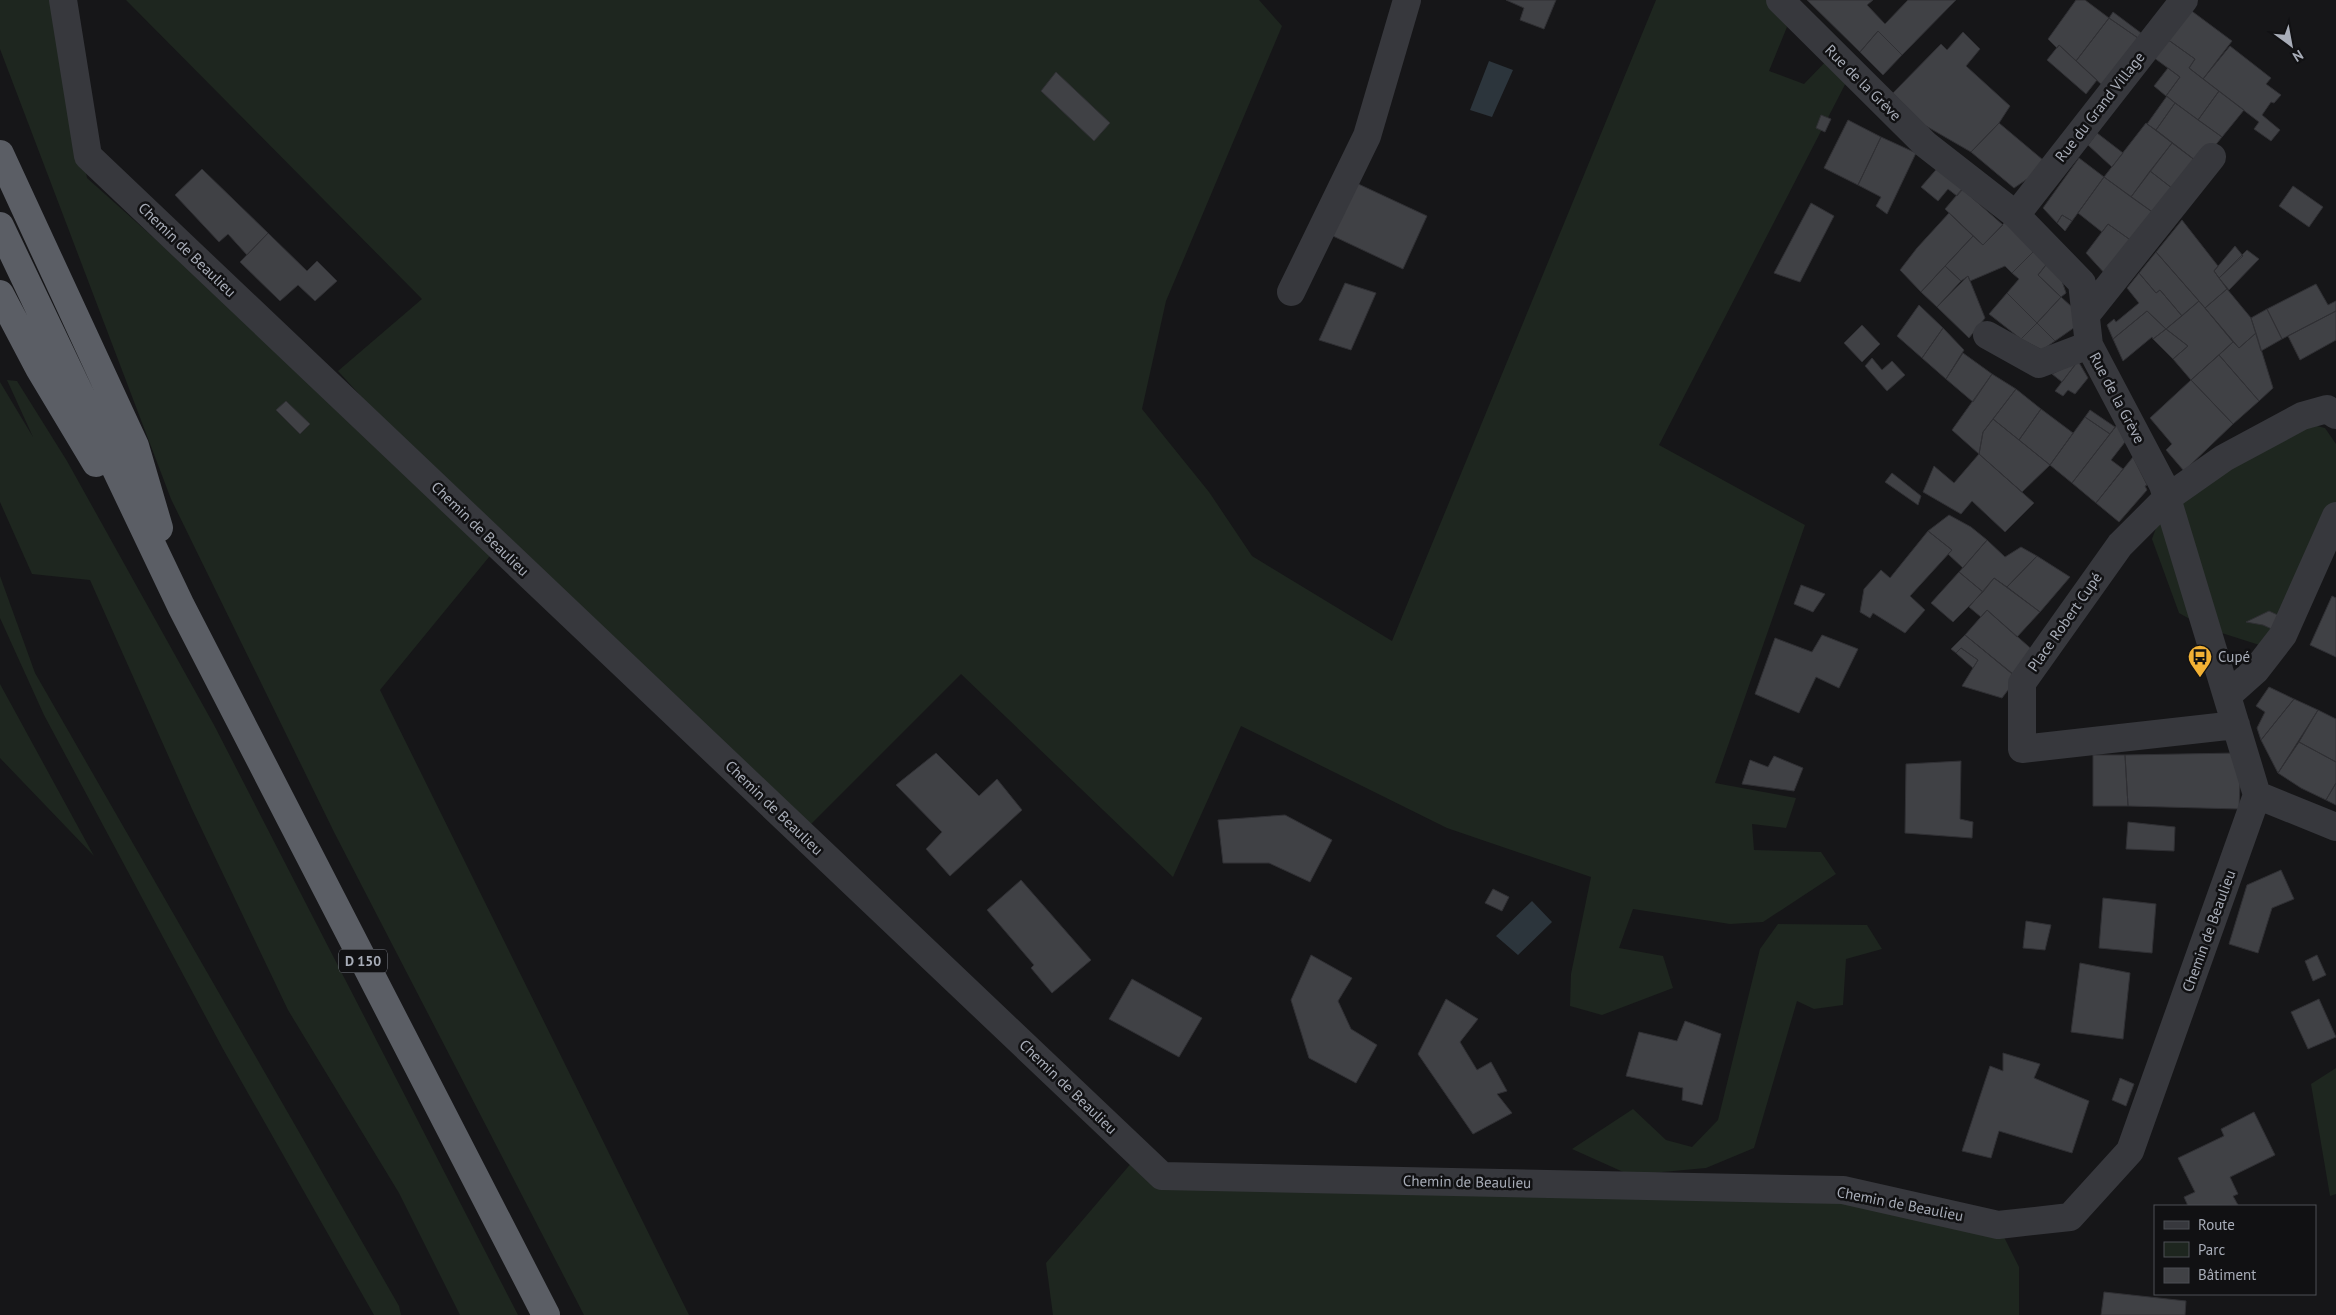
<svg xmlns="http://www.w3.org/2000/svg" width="2336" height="1315" font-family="'PT Sans',sans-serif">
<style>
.green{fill:#1e261f}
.water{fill:#2c353c}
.building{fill:#404145;stroke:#303034}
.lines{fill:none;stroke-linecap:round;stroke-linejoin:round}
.minor{stroke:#37383d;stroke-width:28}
.trunk{stroke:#5b5e65;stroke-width:28}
.labels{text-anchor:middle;stroke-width:5;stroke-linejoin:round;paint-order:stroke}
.shield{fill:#111113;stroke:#7b7e86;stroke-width:1}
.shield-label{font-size:14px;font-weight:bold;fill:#a8adb8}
.street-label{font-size:15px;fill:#a8adb8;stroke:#111113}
.poi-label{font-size:15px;fill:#a8adb8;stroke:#111113;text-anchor:start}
</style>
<rect width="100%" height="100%" fill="#161618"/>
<path class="green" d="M0,0H54L87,178L493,541L338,371L422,299L126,0H1259L1282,26L1166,301L1142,409L1209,492L1252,556L1392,641L1656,0H1772L1787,27L1769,71L1804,84L1834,53L1852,71L1659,445L1805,525L1715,783L1796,798L1786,828L1752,824L1754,850L1821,852L1836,874L1763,922L1730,924L1633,909L1619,948L1663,956L1673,988L1602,1015L1570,1006L1571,974L1591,877L1447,828L1241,726L1173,877L961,674L801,834L498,546L380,690L689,1315H584L334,832L171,499L0,49Z
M7,380L17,381L67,461L214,725L518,1315H460L399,1193L288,1010L192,809L90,580L32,574L0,502V382L33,437Z
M2313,425L2325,428L2336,444V516L2272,649L2206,628L2179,613L2152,539L2167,498Z
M0,576L35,673L399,1306L401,1315H374L223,1049L44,715L0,618Z
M0,684L94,856L0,758Z
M1778,924L1867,925L1882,949L1846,959L1843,1005L1814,1009L1797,1001L1754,1148L1706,1168L1630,1175L1572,1149L1633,1109L1666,1140L1692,1147L1718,1120L1760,949Z
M2336,1068V1194L2330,1196L2311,1084Z
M1139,1154L1162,1176L1843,1190L1998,1225L2019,1267V1315H1053L1046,1263Z"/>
<path class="water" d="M1489,61L1513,70L1492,117L1470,110Z
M1532,901L1552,922L1518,955L1496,936Z"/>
<path class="building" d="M1506,0H1556L1544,29L1520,20L1524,8Z
M1807,0H1873L1867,5L1885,24L1908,0H1956L1902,55L1878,31L1860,52Z
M2076,0H2085L2109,18L2076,61L2059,45L2057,48L2048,39Z
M2189,9L2232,41L2203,79L2189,68L2195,59L2167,39Z
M2113,12L2141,33L2138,38L2109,18Z
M2109,18L2138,38L2102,85L2076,61Z
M1878,31L1902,55L1883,75L1860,52Z
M1963,32L1980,49L1966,66L2010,106L1999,123L1971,152L1926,126L1893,93L1941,44L1947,50Z
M2167,39L2195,59L2189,68L2219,91L2198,120L2166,96L2180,77L2153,57Z
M2059,45L2097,80L2086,94L2047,60Z
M2230,46L2271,78L2266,84L2281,95L2274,103L2271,102L2262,115L2280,130L2271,141L2254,129L2259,122L2203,79Z
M2168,68L2180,77L2166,96L2154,86Z
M1056,72L1110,123L1094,141L1041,91Z
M2219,91L2244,110L2222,137L2198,120Z
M2167,96L2175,103L2156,130L2147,124Z
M2175,103L2222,137L2200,164L2156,130Z
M1821,115L1831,119L1825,132L1816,128Z
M1848,120L1881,137L1858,185L1824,168Z
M1999,123L2043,160L2033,175L2014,188L1971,152Z
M2146,123L2172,143L2131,197L2104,177Z
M2097,133L2123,153L2112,167L2088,145Z
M1881,137L1916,153L1887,214L1876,206L1881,197L1858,185Z
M2172,143L2200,164L2177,192L2150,171Z
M2079,158L2104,177L2072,221L2062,215L2057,223L2043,208Z
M1941,164L1967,184L1957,196L1948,189L1938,201L1921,187Z
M202,169L268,233L247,255L228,234L219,242L175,195Z
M2150,171L2177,192L2158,216L2131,197Z
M2104,177L2158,216L2136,244L2108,224L2102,232L2078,213Z
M1354,182L1427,216L1403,269L1333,236Z
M2293,186L2323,207L2309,227L2279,206Z
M1962,189L2003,225L1983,245L1945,209Z
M1811,203L1834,216L1800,282L1774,273Z
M1949,213L1973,236L1921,292L1900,270L1917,248Z
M2062,215L2072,221L2065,231L2057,223Z
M2182,220L2218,266L2214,271L2227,289L2205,308L2156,252Z
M2006,221L2036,249L2012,273L2005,266L1970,281L1968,276L1961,281L1945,266L1973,236L1983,245Z
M2108,224L2136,244L2107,276L2086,253Z
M268,233L307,271L317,261L337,281L315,301L298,285L280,301L240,262Z
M2235,246L2243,256L2219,278L2214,271Z
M2036,249L2049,261L2038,275L2061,297L2037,323L2007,293L2019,279L2012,273Z
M2247,250L2259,259L2229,290L2219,278Z
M2156,252L2199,301L2182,316L2160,290L2156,293L2139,273Z
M2049,261L2058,269L2066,293L2061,297L2038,275Z
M1945,266L1961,281L1937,307L1921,292Z
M2139,273L2156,293L2160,290L2182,316L2166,329L2147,311L2113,339L2107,325L2114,319L2116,322L2139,303L2127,288Z
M1968,276L1985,318L1969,338L1937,307Z
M1345,283L1376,293L1351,350L1319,340Z
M2316,284L2328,305L2336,301V311L2282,339L2267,309Z
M2227,289L2251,318L2256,333L2239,348L2205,308Z
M2007,293L2037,323L2021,339L1989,314Z
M2061,297L2072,307L2075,327L2055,341L2037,323Z
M2199,301L2233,342L2191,380L2173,359L2188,346L2166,329Z
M1919,305L1943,328L1922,358L1897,336Z
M2267,309L2282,339L2261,351L2251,318Z
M2147,311L2166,329L2153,339L2152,337L2123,361L2113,339Z
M2336,311V340L2300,360L2288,336Z
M2037,323L2055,341L2042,350L2021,339Z
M1862,325L1880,344L1862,362L1844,343Z
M1943,328L1964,350L1946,379L1922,358Z
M2166,329L2188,346L2173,359L2153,339Z
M2256,333L2273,388L2259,401L2219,355L2233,342L2239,348Z
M1963,353L1992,374L1973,402L1946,379Z
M2219,355L2259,401L2233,424L2191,380Z
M1872,358L1882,370L1892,361L1905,375L1887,391L1865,366Z
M2078,361L2088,378L2075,394L2068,390L2063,396L2055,391Z
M2078,361L2062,382L2052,374Z
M1992,374L2016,389L1983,432L1979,454L1952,430Z
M2191,380L2233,424L2184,471L2166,450L2172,444L2150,418Z
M2016,389L2041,409L2019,440L1993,419Z
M286,401L310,424L300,434L276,410Z
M2041,409L2073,433L2050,465L2019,440Z
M2090,410L2115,427L2110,434L2085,417Z
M2085,417L2110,434L2072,483L2050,465Z
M1993,419L2050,465L2022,492L1979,454L1983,432Z
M2117,425L2125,442L2111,460L2123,469L2096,503L2072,483Z
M1979,454L2034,503L2005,532L1972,501L1961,514L1923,492L1934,466L1954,483Z
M2133,457L2147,485L2145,486L2147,490L2119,522L2096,503Z
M1892,473L1921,496L1918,505L1885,482Z
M1949,515L1971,527L1987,540L1963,568L1948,554L1952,550L1928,531Z
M1928,531L1952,550L1910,596L1925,610L1905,633L1873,613L1870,618L1860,612L1864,589L1881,570L1890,578Z
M1987,540L2005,557L2021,547L2037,556L2007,587L1994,578L1983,592L1959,572Z
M2037,556L2070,577L2040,612L2007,587Z
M1959,572L1983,592L1953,622L1931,603Z
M1994,578L2040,612L2017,637L1987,610L1981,617L1969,607Z
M1801,585L1825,594L1813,612L1794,604Z
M2332,596L2336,598V657L2310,645Z
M1987,610L2036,653L2013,674L1965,635Z
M2269,611L2282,617L2276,631L2263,625L2246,622Z
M1822,635L1858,649L1839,688L1816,677L1799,713L1755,694L1775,638L1812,652Z
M1965,635L2017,678L2002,698L1962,686L1978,660L1961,648L1956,653L1951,649Z
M1961,648L1978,660L1973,668L1956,653Z
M2269,687L2294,699L2261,740L2257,728L2265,712L2256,706Z
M2294,699L2318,710L2278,773L2261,740Z
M2318,710L2336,719V762L2299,742Z
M2299,742L2336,762V783L2326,800L2301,788L2278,773Z
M936,753L979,796L997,779L1022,810L950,876L926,849L942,832L896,785Z
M2236,753L2240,782L2239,809L2128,806L2125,755Z
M2093,755H2125L2128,806H2093Z
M1774,756L1803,768L1794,791L1742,784L1750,760L1768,767Z
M1961,761L1960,819L1973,822L1972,838L1905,833L1906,764Z
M2336,783V805L2326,800Z
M1285,815L1332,840L1310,882L1269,863H1223L1218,820Z
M2128,822L2175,827L2174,851L2126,849Z
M2281,870L2294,899L2272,908L2258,953L2229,944L2247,885Z
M1021,880L1091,960L1052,993L1031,968L1034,965L987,910Z
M1493,889L1509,897L1502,911L1485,903Z
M2103,898L2156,904L2152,953L2099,948Z
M2026,921L2051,925L2045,950L2023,948Z
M1311,955L1352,978L1338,1001L1351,1029L1377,1045L1356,1083L1309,1058L1291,1000Z
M2317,955L2326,975L2313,981L2305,961Z
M2080,963L2130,973L2123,1039L2071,1032Z
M1132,979L1202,1018L1179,1057L1109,1019Z
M1446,999L1478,1019L1460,1042L1477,1070L1491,1062L1507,1091L1497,1094L1512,1113L1473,1134L1418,1054Z
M2319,999L2336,1037L2308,1049L2291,1012Z
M1685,1021L1721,1034L1702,1105L1682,1100L1683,1088L1626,1076L1639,1032L1677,1041Z
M2003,1053L2040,1064L2034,1078L2089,1101L2072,1153L1999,1131L1991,1158L1962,1151L1990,1066L2003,1071Z
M2120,1078L2134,1084L2126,1106L2112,1100Z
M2254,1112L2275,1155L2230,1177L2238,1194L2233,1196L2238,1205L2188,1206L2184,1197L2195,1192L2178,1158L2224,1136L2221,1129Z
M2104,1292L2186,1301L2185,1315H2101Z"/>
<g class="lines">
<path class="minor" d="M63,0L88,156L1162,1176L1843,1190L1998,1225L2070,1217L2130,1151L2257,795
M1780,0L1925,144L2016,215L2082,283L2089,345L2163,485L2257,795L2336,827
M2016,215L2184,0
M1291,292L1367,136L1407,0
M2086,315L2212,157
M1987,335L2039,364L2089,345
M2228,695L2256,670L2283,635L2336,516
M2236,725L2022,749V683L2120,545L2167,498L2224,458L2302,416L2327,409L2336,415"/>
<path class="trunk" d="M0,154L135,446L159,528
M0,226L181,606L546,1315
M0,294L39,368L96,463"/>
</g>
<defs>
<symbol id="bus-pin" viewBox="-11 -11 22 30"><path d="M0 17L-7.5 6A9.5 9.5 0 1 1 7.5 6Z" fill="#f2b134" stroke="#111113"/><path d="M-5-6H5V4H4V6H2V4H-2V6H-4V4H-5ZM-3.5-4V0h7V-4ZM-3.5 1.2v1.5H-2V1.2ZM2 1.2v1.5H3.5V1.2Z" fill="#111"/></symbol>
</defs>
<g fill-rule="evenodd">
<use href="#bus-pin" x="2186" y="643" width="28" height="38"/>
</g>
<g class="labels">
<rect class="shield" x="339" y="949.5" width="48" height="23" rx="4"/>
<g class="shield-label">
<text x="363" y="966">D 150</text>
</g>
<g class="street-label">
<text transform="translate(1863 83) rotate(45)" y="5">Rue de la Grève</text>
<text transform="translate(2100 107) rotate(-52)" y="5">Rue du Grand Village</text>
<text transform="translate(187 250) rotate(44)" y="5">Chemin de Beaulieu</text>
<text transform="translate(2117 398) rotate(62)" y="5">Rue de la Grève</text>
<text transform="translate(480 529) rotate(44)" y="5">Chemin de Beaulieu</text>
<text transform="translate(2065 622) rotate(-55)" y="5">Place Robert Cupé</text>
<text transform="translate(774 808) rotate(44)" y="5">Chemin de Beaulieu</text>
<text transform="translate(2209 931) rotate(-70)" y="5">Chemin de Beaulieu</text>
<text transform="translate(1068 1087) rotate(44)" y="5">Chemin de Beaulieu</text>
<text transform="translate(1467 1182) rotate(1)" y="5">Chemin de Beaulieu</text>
<text transform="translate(1900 1204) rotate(11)" y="5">Chemin de Beaulieu</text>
</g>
<g class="poi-label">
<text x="2218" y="662">Cupé</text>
</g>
</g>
<rect x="2154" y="1205" width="162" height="90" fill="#111113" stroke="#4d4f55"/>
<rect x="2164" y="1221" width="25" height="8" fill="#37383d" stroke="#4d4f55"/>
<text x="2198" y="1230" font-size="15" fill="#a8adb8">Route</text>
<rect x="2164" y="1242" width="25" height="15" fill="#1e261f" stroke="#4d4f55"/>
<text x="2198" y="1255" font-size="15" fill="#a8adb8">Parc</text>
<rect x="2164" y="1268" width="25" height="15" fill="#404145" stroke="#4d4f55"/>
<text x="2198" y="1280" font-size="15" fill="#a8adb8">Bâtiment</text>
<g transform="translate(2291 45) rotate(148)" stroke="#111113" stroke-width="4" paint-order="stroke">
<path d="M0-4L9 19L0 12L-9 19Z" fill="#a8adb8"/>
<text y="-8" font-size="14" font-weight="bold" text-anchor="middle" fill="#a8adb8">N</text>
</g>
</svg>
